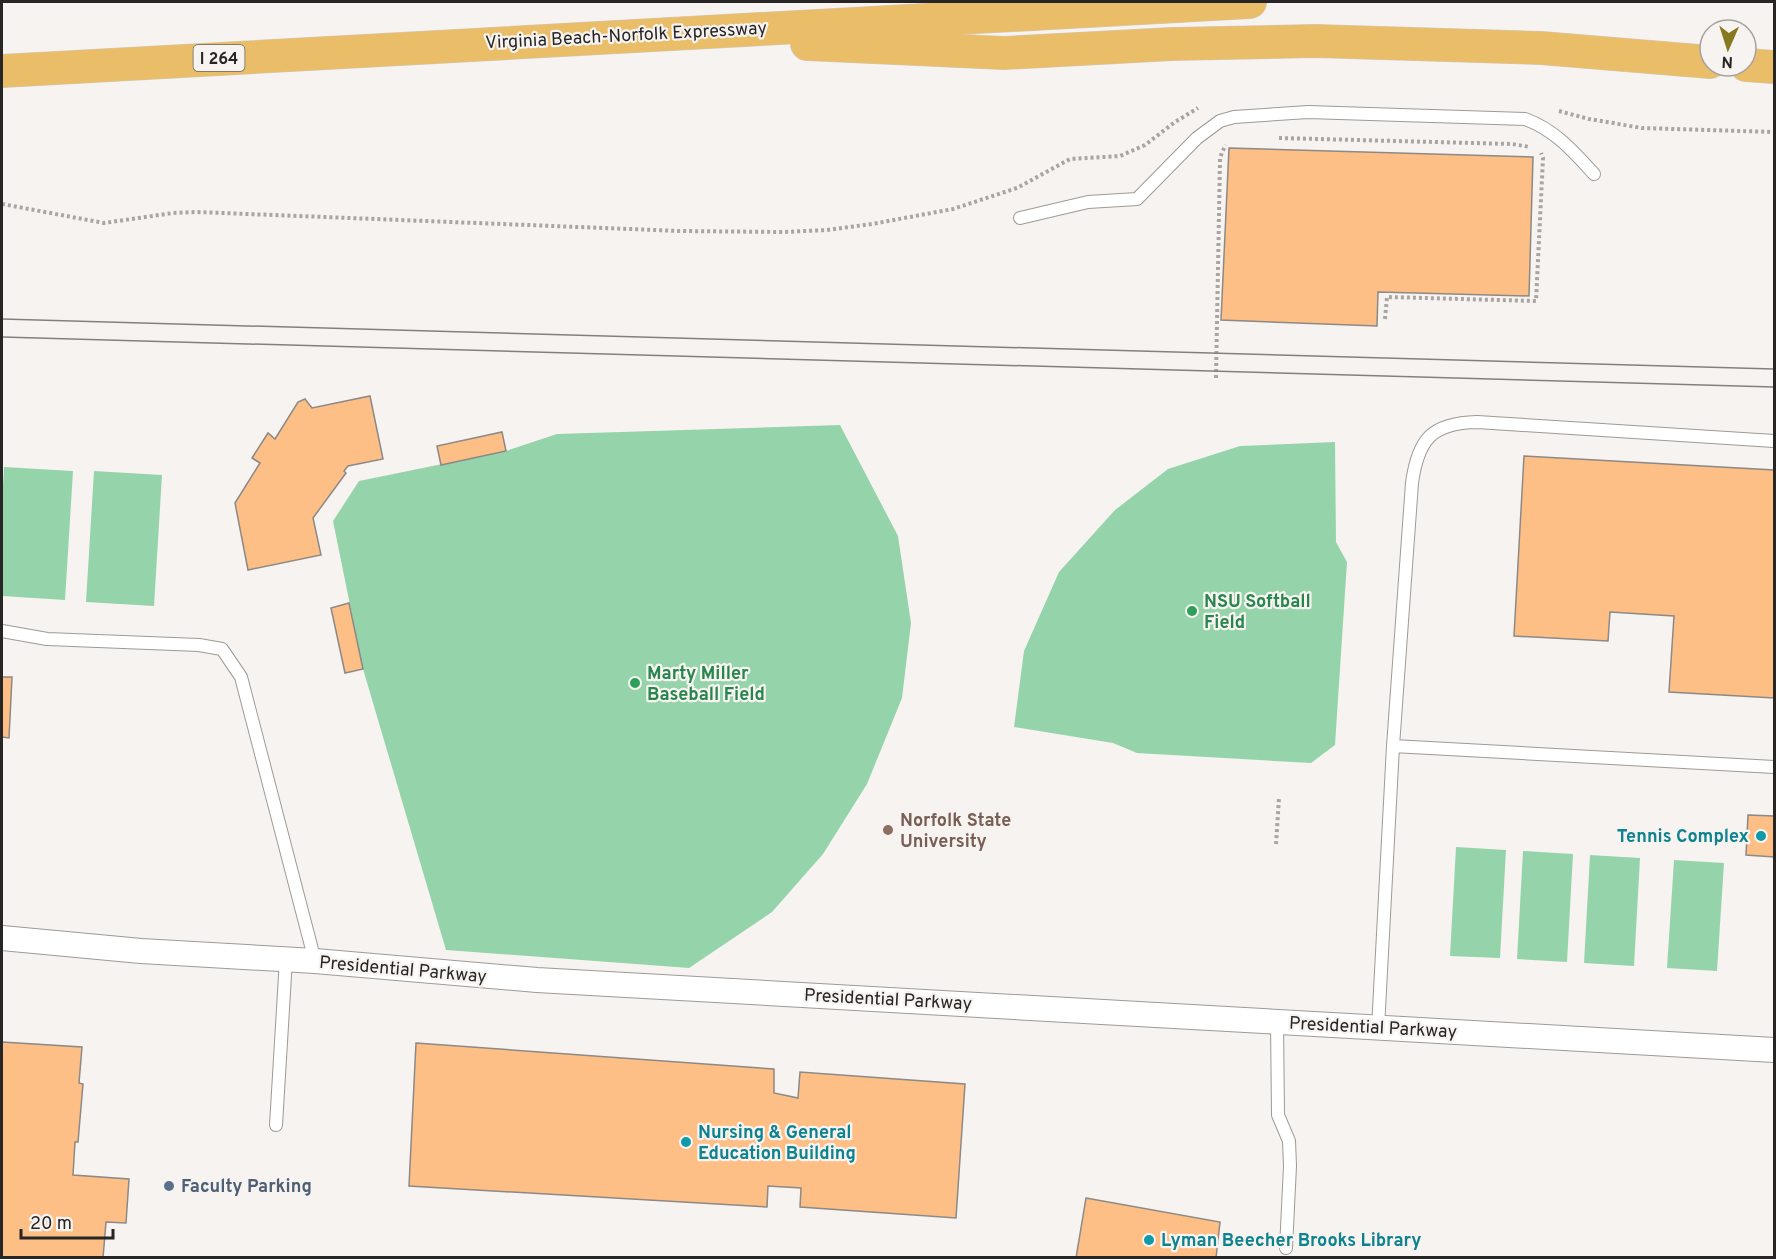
<svg xmlns="http://www.w3.org/2000/svg" width="1776" height="1259" font-family="Overpass,sans-serif">
<style>
.green{fill:#95d4aa}
.building{fill:#fdbf85;stroke:#8c8986;stroke-width:1.5}
.lines{fill:none;stroke-linecap:round;stroke-linejoin:round}
.lane-casing{stroke:#9d9a97;stroke-width:14}
.street-casing{stroke:#9d9a97;stroke-width:26}
.highway-casing{stroke:#cfcfcf;stroke-width:34}
.path{stroke:#a8a5a3;stroke-width:4;stroke-dasharray:3 3;stroke-linecap:butt}
.lane{stroke:#fff;stroke-width:12}
.street{stroke:#fff;stroke-width:24}
.highway{stroke:#eabd69;stroke-width:33}
.tram{stroke:#82807e;stroke-width:1.5}
.leisure-dot{fill:#2e9e5b;stroke:#f7f3f0;stroke-width:2}
.education-dot{fill:#8d6e63;stroke:#f7f3f0;stroke-width:2}
.culture-dot{fill:#0f9aa8;stroke:#f7f3f0;stroke-width:2}
.service-dot{fill:#5c6f8a;stroke:#f7f3f0;stroke-width:2}
.labels{text-anchor:middle;stroke-width:4.5;stroke-linejoin:round;paint-order:stroke}
.shield{fill:#f7f3f0;stroke:#656462;stroke-width:1.5}
.shield-label{font-size:16px;font-weight:bold;fill:#272625}
.street-label{font-size:18px;fill:#272625;stroke:#f7f3f0}
.leisure-label{font-size:18px;font-weight:bold;fill:#27864d;stroke:#f7f3f0;text-anchor:start}
.education-label{font-size:18px;font-weight:bold;fill:#785e54;stroke:#f7f3f0;text-anchor:start}
.culture-label{font-size:18px;font-weight:bold;fill:#0d838f;stroke:#f7f3f0;text-anchor:start}
.service-label{font-size:18px;font-weight:bold;fill:#4e5e75;stroke:#f7f3f0;text-anchor:start}
</style>
<rect width="100%" height="100%" fill="#f7f3f0"/>
<path class="green" d="M840,425L898,536L911,623L902,698L867,784L823,854L772,912L689,968L446,950L363,669L333,521L359,481L506,451L557,434Z
M1335,442L1336,542L1347,562L1335,745L1311,763L1137,753L1113,743L1014,727L1024,651L1059,572L1115,510L1168,469L1240,446Z
M4,467L73,471L65,600L2,596V505Z
M94,471L162,475L154,606L86,602Z
M1456,847L1506,850L1500,958L1450,956Z
M1523,851L1573,854L1567,962L1517,959Z
M1590,855L1640,858L1634,966L1584,963Z
M1674,860L1724,863L1717,971L1667,968Z"/>
<path class="building" d="M1229,148L1533,157L1529,296L1378,292L1377,326L1221,320Z
M370,396L383,459L348,466L344,471L346,473L313,518L321,555L248,570L235,503L260,463L252,458L268,433L275,439L298,402L305,399L312,408Z
M502,432L506,451L441,465L437,446Z
M1524,456L1774,470V698L1669,692L1674,616L1610,612L1608,641L1514,636Z
M349,603L363,669L345,673L331,608Z
M2,677H12L9,738L2,737Z
M1748,815L1774,816V857L1746,855Z
M2,1042L82,1047L79,1083L83,1084L78,1142H75L73,1175L129,1179L126,1223L106,1222L103,1258H2Z
M416,1043L774,1069V1093L798,1098L800,1072L965,1084L956,1218L800,1207L801,1188L768,1186L767,1207L409,1186Z
M1086,1198L1220,1222L1216,1258H1076Z"/>
<g class="lines">
<defs>
<path id="lane" d="M1020,218L1088,202L1137,199L1197,138L1220,121L1234,117L1308,112L1525,119C1555,130 1573,151 1594,174
M2,631L47,639L199,645L222,649L241,677L315,961
M1393,746L1774,767
M1277,1022L1278,1115L1289,1141L1290,1166L1286,1248
M1378,1028L1393,746L1412,483C1418,439 1432,423 1477,422L1774,441
M276,1125L286,959"/>
<path id="street" d="M2,938L141,951L315,961L537,980L1774,1050"/>
<path id="highway" d="M807,44L1004,53L1172,44L1316,41L1541,48L1710,62
M1746,65L1774,67
M2,71L1250,2"/>
</defs>
<use href="#lane" class="lane-casing"/>
<use href="#street" class="street-casing"/>
<use href="#highway" class="highway-casing"/>
<path class="path" d="M1559,111L1589,119L1642,128L1774,132
M1279,138L1512,144L1530,147
M2,204L104,223L173,213L197,212L680,231L783,232L827,230L872,224L953,209L1017,188L1070,159L1120,156L1145,145L1175,122L1198,108
M1385,319L1387,297L1536,301L1543,158L1541,153
M1216,378L1220,159L1222,152L1226,145
M1276,844L1279,798"/>
<use href="#lane" class="lane"/>
<use href="#street" class="street"/>
<use href="#highway" class="highway"/>
<path class="tram" d="M2,319L1774,369
M2,337L1774,387"/>
</g>
<g class="leisure-dot">
<circle cx="1192" cy="611" r="6"/>
<circle cx="635" cy="683" r="6"/>
</g>
<circle class="education-dot" cx="888" cy="830" r="6"/>
<g class="culture-dot">
<circle cx="1761" cy="836" r="6"/>
<circle cx="686" cy="1142" r="6"/>
<circle cx="1149" cy="1240" r="6"/>
</g>
<circle class="service-dot" cx="169" cy="1186" r="6"/>
<g class="labels">
<rect class="shield" x="193.5" y="45" width="51" height="26" rx="4.5"/>
<g class="shield-label">
<text x="219" y="64">I 264</text>
</g>
<g class="street-label">
<text transform="translate(626 35) rotate(-3)" y="6">Virginia Beach-Norfolk Expressway</text>
<text transform="translate(403 969) rotate(5)" y="6">Presidential Parkway</text>
<text transform="translate(888 999) rotate(3)" y="6">Presidential Parkway</text>
<text transform="translate(1373 1027) rotate(3)" y="6">Presidential Parkway</text>
</g>
<g class="leisure-label">
<text x="1204" y="607">NSU Softball<tspan x="1204" dy="21">Field</tspan></text>
<text x="647" y="679">Marty Miller<tspan x="647" dy="21">Baseball Field</tspan></text>
</g>
<g class="education-label">
<text x="900" y="826">Norfolk State<tspan x="900" dy="21">University</tspan></text>
</g>
<g class="culture-label">
<text x="1749" y="842" text-anchor="end">Tennis Complex</text>
<text x="698" y="1138">Nursing &amp; General<tspan x="698" dy="21">Education Building</tspan></text>
<text x="1161" y="1246">Lyman Beecher Brooks Library</text>
</g>
<g class="service-label">
<text x="181" y="1192">Faculty Parking</text>
</g>
</g>
<rect width="1776" height="1259" fill="none" stroke="#272625" stroke-width="6"/>
<g transform="translate(1728 48) rotate(183)"><circle r="28" fill="#f7f3f0" stroke="#a4a19f" stroke-width="1.5"/>
<path d="M0-4.5L10 22L0 15L-10 22Z" fill="#89791e"/>
<text y="-9" font-size="16" font-weight="bold" text-anchor="middle" fill="#272625">N</text>
</g>
<path d="M21 1229v9h92v-9" fill="none" stroke="#272625" stroke-width="3"/>
<text x="30" y="1229" font-size="18" fill="#272625" stroke="#f7f3f0" stroke-width="4.5" paint-order="stroke">20 m</text>
</svg>
